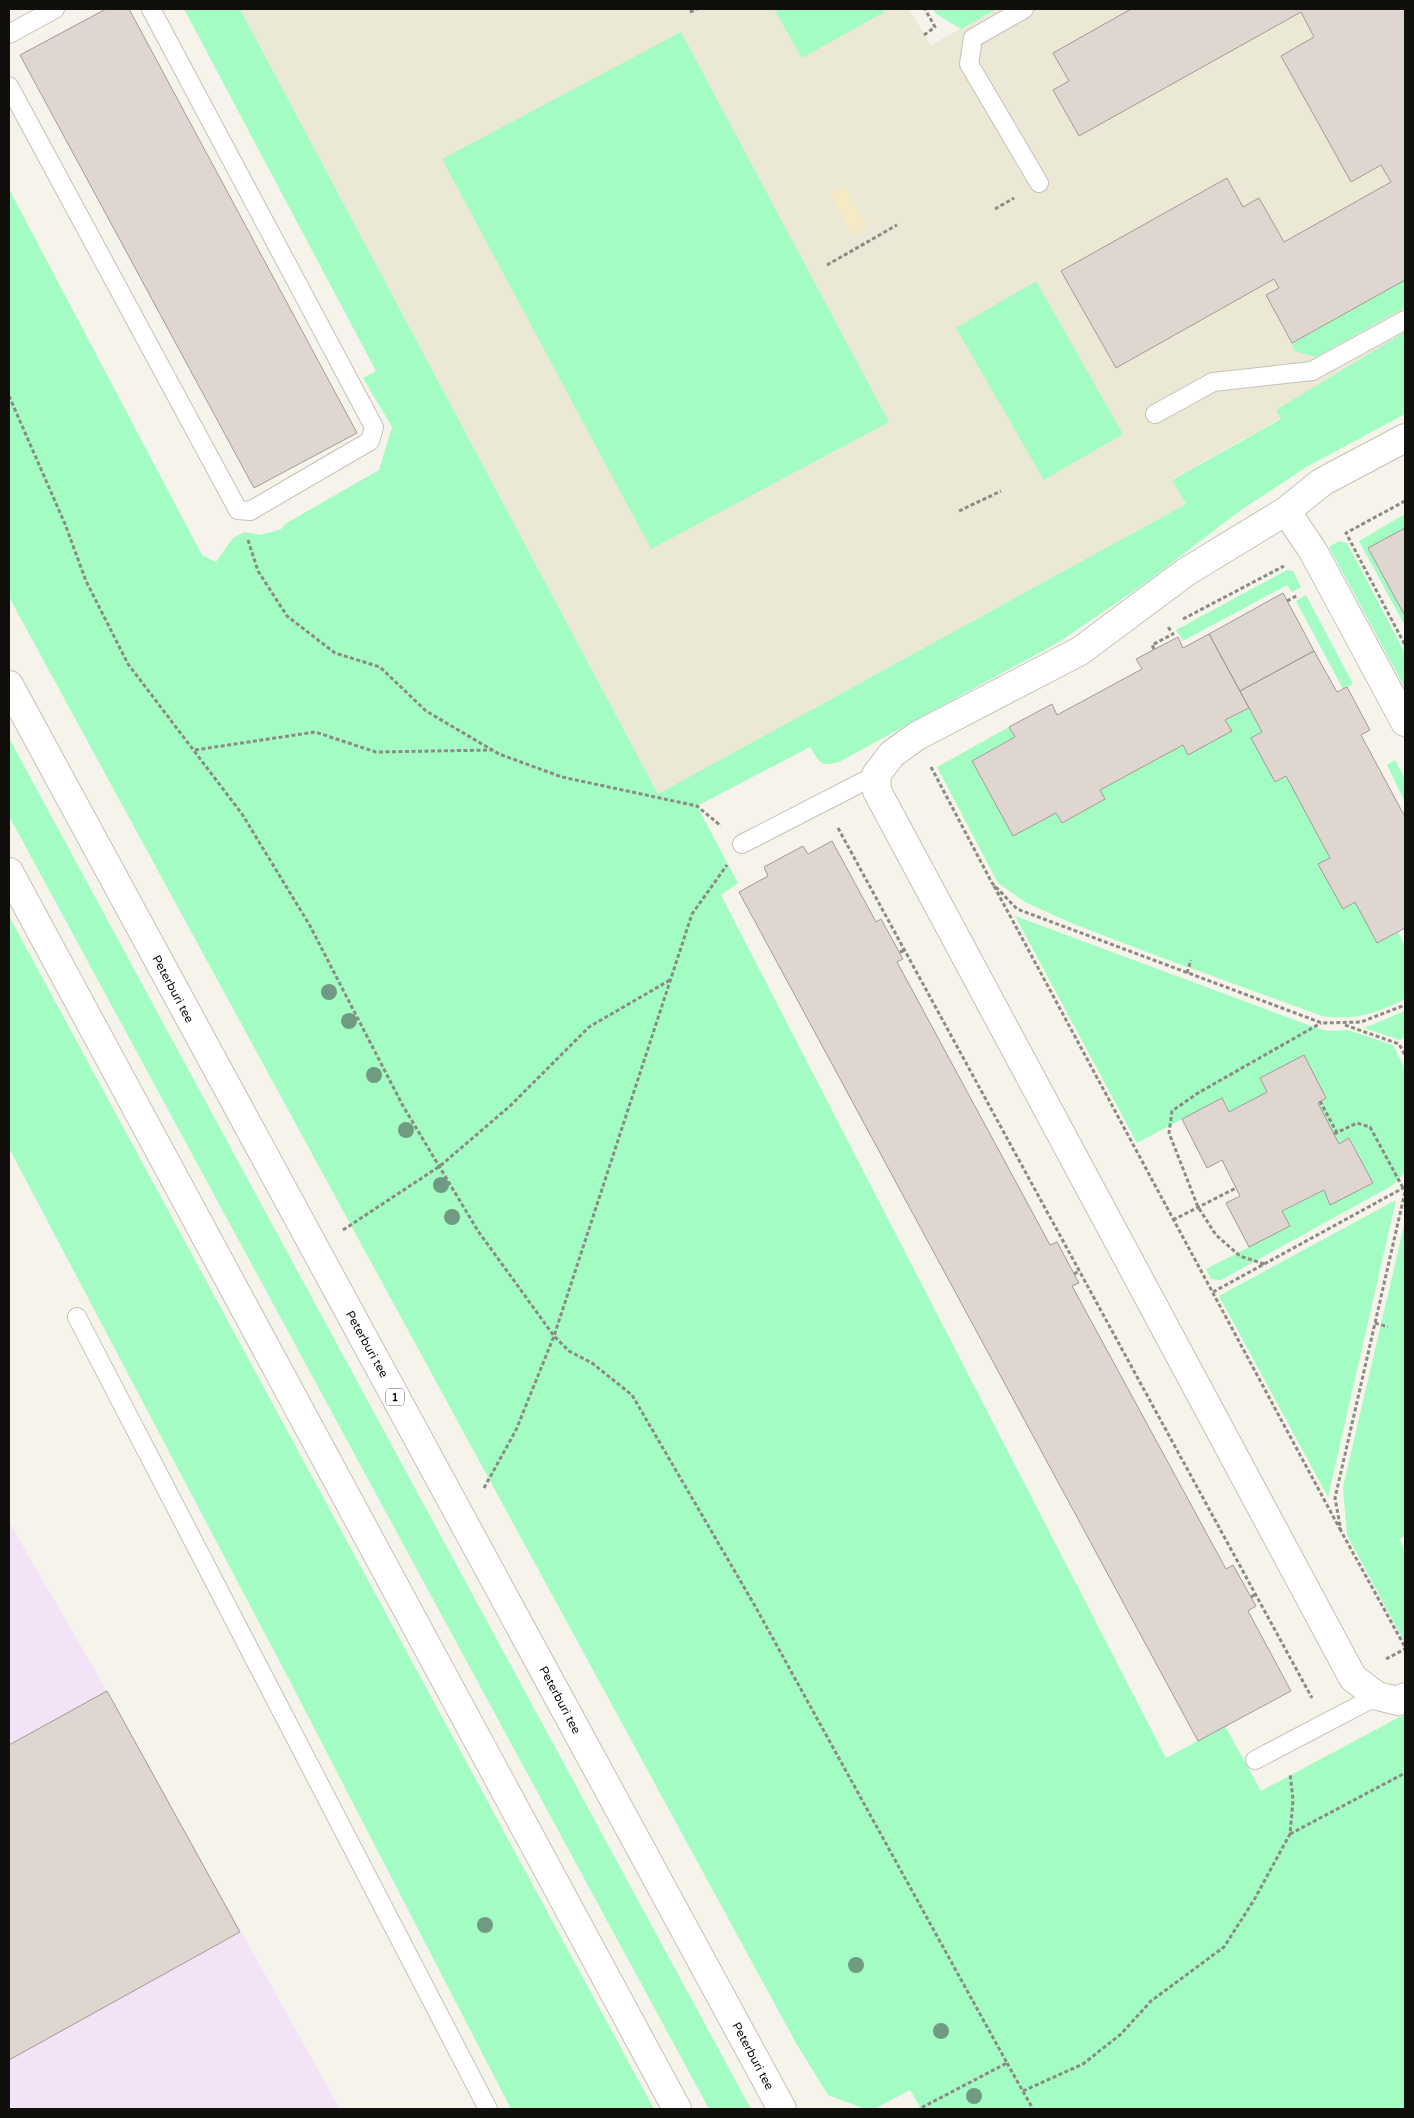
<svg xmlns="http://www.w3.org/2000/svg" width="1414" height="2118" font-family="'Varela Round',sans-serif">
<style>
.industrial{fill:#f3e3f6}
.built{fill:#ece8d6}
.green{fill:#a2fcc4}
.sand{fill:#f4eac4}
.building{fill:#e0d6d0;stroke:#a39994}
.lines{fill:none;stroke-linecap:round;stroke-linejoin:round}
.service-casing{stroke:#c4c1b8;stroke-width:20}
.minor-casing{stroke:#c4c1b8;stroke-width:30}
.trunk-casing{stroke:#c4c1b8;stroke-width:30}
.path{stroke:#8c8a83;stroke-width:3;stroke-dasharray:4 2.5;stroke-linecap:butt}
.service{stroke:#fff;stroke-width:18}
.minor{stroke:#fff;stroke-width:28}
.trunk{stroke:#fff;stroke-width:28}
.tree{fill:#719a83}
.labels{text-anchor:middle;stroke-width:4;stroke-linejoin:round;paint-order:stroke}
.shield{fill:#fff;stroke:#585755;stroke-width:1}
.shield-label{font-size:11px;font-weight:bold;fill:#100f0c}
.street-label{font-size:12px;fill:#100f0c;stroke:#fff}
</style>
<rect width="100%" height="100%" fill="#f6f3ea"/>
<path class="industrial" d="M9,1522L107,1691L340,2109H9Z"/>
<path class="built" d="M240,9H909L931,45L997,9H1405V349L1172,479L1186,504L658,794Z"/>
<path class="green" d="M184,9H240L658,794L1186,504L1172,480L1281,419L1276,410L1405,332V414L1308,466L1241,510L1144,584L1059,642L839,762C819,767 820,762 810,747L697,806L738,883L721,895L1166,1758L1225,1726L1261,1791L1405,1714V2109H921L910,2090L874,2109H865L828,2095L796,2043L9,597V189L202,555L216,562L233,538L244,532L261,535L281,529L285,524L379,470L392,427L363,378L376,371Z
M774,9H882L884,12L802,58Z
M933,9H997L961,29L936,14Z
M681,32L889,422L651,549L442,159Z
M1405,280V307L1316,357L1294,351L1292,343Z
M1036,281L1123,434L1044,480L956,328Z
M1405,514V528L1368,548L1405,616V626L1359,541Z
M1339,541L1347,543L1405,653V688L1329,547Z
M1287,570L1293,571L1301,587L1292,592L1287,585L1183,641L1176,630Z
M1306,595L1353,684L1343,689L1296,601Z
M1249,708L1262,732L1251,738L1275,782L1286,776L1330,858L1319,865L1343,909L1355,902L1377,943L1398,932L1405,946V999C1379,1013 1352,1021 1322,1016L1160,957L1071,923L1025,902L998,883L937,767L1009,727L1015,737L972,761L1013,836L1056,813L1062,823L1105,799L1100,790L1183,745L1188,754L1231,731L1225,720Z
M9,738L751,2109H709L9,816Z
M1395,760L1405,779V802L1387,765Z
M9,916L654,2109H511L293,1687L9,1148Z
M1015,916L1311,1026L1328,1031L1348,1030L1393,1045L1405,1069V1172L1393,1185L1221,1280L1211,1279L1206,1269L1290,1226L1282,1211L1324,1190L1330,1204L1373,1183L1350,1138L1339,1144L1318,1103L1326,1098L1304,1055L1260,1078L1267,1092L1229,1112L1222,1098L1137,1143Z
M1405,1011V1037L1400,1040L1364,1028Z
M1396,1200L1328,1497L1219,1296Z
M1405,1221V1536L1399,1539L1405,1550V1643L1347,1535L1343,1487Z"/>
<path class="sand" d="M844,186L868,228L853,236L830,194Z"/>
<path class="building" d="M106,9H129L357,433L254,488L20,55Z
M1131,9H1405V280L1292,343L1266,295L1279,288L1274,279L1116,368L1061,271L1227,178L1243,207L1259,198L1284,242L1391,182L1381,165L1351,182L1281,56L1314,37L1301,12L1079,136L1053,90L1069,81L1053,53Z
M1405,528V616L1368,548Z
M1283,593L1314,651L1240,691L1209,634Z
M1209,634L1249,708L1225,720L1232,731L1188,755L1183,745L1100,790L1105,799L1062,823L1056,813L1013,836L972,761L1015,737L1009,727L1052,704L1057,715L1142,669L1136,659L1178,637L1183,648Z
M1314,651L1337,692L1347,687L1370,730L1361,735L1405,817V928L1377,943L1355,902L1343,909L1318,864L1330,858L1286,776L1275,782L1251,738L1262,732L1240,691Z
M832,841L876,922L881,919L903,959L897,962L1050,1245L1057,1242L1079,1283L1072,1286L1226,1569L1233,1565L1256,1606L1248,1611L1291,1691L1198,1741L739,892L768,876L764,867L803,846L808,854Z
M1304,1055L1326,1098L1318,1103L1339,1144L1349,1138L1373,1183L1330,1205L1324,1190L1282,1211L1290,1226L1249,1247L1226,1203L1240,1196L1222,1160L1207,1168L1182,1119L1222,1098L1229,1112L1267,1092L1260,1078Z
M107,1691L240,1932L9,2060V1745Z"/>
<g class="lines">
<defs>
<path id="service" d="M1024,9L973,38L969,64L1039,183
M9,34L55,9
M9,86L238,510L250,511L370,441L374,427L151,9
M1155,414L1213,382L1312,371L1405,320
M742,844L876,775
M77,1317L488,2109
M1255,1760L1377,1696"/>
<path id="minor" d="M1405,438L1322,482L1286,511L1313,551L1405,722
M1286,511L1186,572L1080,651L917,736L892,754L876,775L877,791L1353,1678L1377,1696L1398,1701L1405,1697"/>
<path id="trunk" d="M9,685L782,2109
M9,872L677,2109"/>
</defs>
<use href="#service" class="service-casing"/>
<use href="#minor" class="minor-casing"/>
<use href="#trunk" class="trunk-casing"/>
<path class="path" d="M690,12L697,9
M924,35L935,27L925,9
M995,209L1014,198
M827,265L897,225
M9,396L65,524L86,581L128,664L242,814L309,924L403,1106L478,1231L554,1336L569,1351L592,1363L632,1395L755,1606L1007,2063L919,2109
M1405,501L1346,533L1405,645
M959,511L1001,491
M248,540L258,571L287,616L335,653L380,667L426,711L499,754L562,777L697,806L721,826
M1287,601L1298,595
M1183,619L1284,566
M1154,649L1152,645L1173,634L1168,627
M195,750L315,732L376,752L492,750
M931,767L992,883L1017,909L1322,1023L1361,1022L1405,1005
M838,828L1312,1698
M994,886L1341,1531
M900,952L905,950
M1187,973L1191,960
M1345,1025L1399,1044L1405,1055
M1320,1101L1337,1133
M1334,1134L1357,1123L1370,1127L1403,1188
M1405,1192L1335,1498L1341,1531L1405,1647
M1173,1220L1236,1188
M343,1230L440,1166L510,1106L589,1027L670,980
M1264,1264L1240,1256L1216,1235L1198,1207L1169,1133L1172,1111L1198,1093L1321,1023
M1074,1274L1080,1271
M1213,1292L1405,1187
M1375,1323L1388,1327
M484,1488L516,1430L554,1336L692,914L727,865
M1251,1597L1256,1594
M1386,1659L1405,1649
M1290,1834L1405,1773
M1007,2063L1033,2109
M1023,2091L1083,2064L1121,2034L1151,2001L1224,1947L1254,1900L1290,1834L1293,1800L1290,1773"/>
<use href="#service" class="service"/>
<use href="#minor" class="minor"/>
<use href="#trunk" class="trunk"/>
</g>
<g class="tree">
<circle cx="329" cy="992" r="8"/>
<circle cx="349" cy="1021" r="8"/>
<circle cx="374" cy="1075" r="8"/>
<circle cx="406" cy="1130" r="8"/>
<circle cx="441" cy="1185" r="8"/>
<circle cx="452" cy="1217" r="8"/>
<circle cx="485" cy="1925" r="8"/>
<circle cx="856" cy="1965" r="8"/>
<circle cx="941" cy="2031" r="8"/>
<circle cx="974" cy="2096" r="8"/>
</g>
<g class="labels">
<rect class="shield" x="386" y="1388.5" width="18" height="17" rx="4"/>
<g class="shield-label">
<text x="395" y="1401">1</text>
</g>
<g class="street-label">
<text transform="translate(173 989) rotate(62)" y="4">Peterburi tee</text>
<text transform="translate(367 1344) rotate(61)" y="4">Peterburi tee</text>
<text transform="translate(560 1700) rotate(62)" y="4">Peterburi tee</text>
<text transform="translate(753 2056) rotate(62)" y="4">Peterburi tee</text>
</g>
</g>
<rect width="1414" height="2118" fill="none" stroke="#100f0c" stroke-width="20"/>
</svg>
